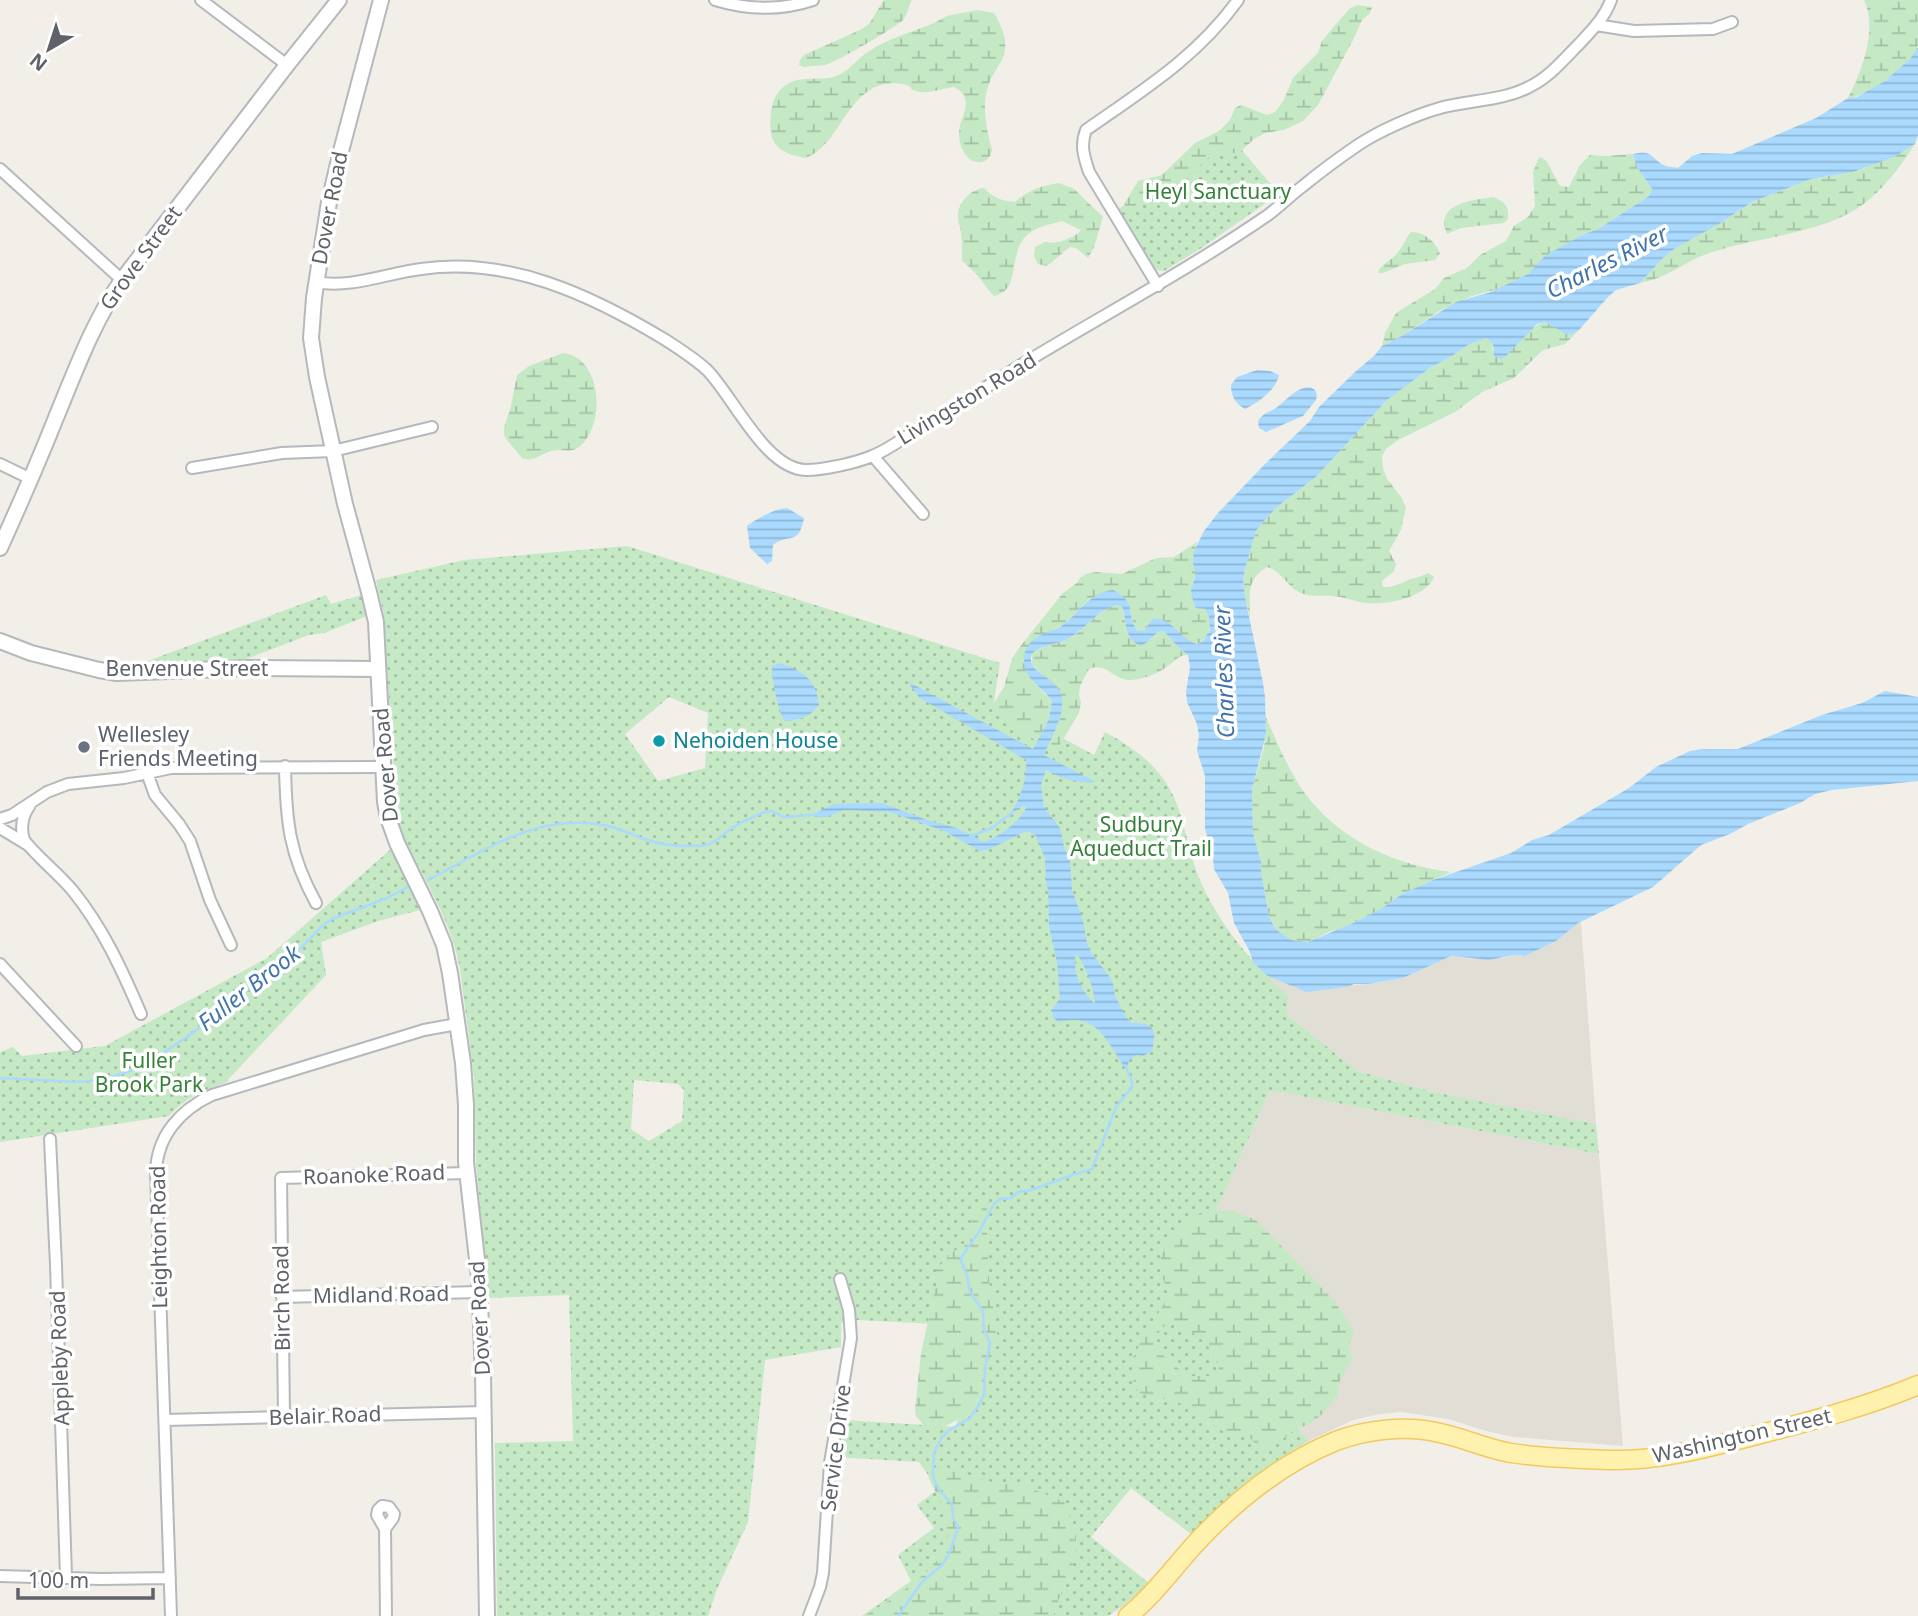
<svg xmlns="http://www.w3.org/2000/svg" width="1918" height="1616" font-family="'Noto Sans',sans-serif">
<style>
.education{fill:#e1ded6}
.green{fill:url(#green-dots);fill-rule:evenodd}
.wetland{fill:url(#wetland-marsh);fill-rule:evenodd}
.water{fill:url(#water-rules);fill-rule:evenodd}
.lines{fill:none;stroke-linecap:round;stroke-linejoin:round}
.stream{stroke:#aadaff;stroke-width:2.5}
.minor-casing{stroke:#b5b8bc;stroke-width:14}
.tertiary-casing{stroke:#b5b8bc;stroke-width:18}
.primary-casing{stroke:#f2c960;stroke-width:21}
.minor{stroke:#fff;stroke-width:10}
.tertiary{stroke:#fff;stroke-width:14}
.primary{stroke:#fff2af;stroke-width:18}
.culture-dot{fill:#0f9aa8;stroke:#fff;stroke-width:2.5}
.worship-dot{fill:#6b7280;stroke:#fff;stroke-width:2.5}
.labels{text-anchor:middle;stroke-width:7;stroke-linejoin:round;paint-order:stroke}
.park-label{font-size:21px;fill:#348238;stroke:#fff}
.street-label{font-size:21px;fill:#5f6368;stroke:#fff}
.worship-label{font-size:21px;fill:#5b616d;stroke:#fff;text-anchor:start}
.culture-label{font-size:21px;fill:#0d838f;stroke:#fff;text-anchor:start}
.water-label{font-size:23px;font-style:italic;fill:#4174aa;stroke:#fff}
</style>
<defs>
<pattern id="green-dots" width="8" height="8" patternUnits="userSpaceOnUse" patternTransform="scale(1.75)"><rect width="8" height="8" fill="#c5e8c5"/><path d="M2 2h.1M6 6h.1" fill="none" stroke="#a3c0a4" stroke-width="1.8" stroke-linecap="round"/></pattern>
<pattern id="wetland-marsh" width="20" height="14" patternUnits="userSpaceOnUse" patternTransform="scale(1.75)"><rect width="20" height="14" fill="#c5e8c5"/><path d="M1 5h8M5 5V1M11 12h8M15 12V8" fill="none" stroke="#a3c0a4"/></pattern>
<pattern id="water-rules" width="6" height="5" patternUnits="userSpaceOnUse" patternTransform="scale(1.75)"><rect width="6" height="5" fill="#aadaff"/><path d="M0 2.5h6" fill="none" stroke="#8eb4d2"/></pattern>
</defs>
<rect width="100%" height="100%" fill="#f1efe8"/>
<path class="education" d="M1581,922L1596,1124L1434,1092L1357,1071L1286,1014L1262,972L1298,989L1368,984L1403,978L1451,956L1472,959L1504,958L1514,955L1525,956L1556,941L1572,926Z
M1270,1090L1599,1154L1623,1446L1514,1437L1486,1431L1448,1419L1401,1412L1379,1414L1353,1420L1309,1441L1177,1299Z"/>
<path class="green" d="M1234,141L1279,194L1200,249L1164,271L1156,270L1118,209Z
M627,546L1000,663L994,701L1094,755L1105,732C1143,753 1168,773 1181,816C1187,837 1191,858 1199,878C1219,925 1251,962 1288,996L1286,1014L1357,1071L1434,1092L1596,1124L1599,1154L1270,1090L1177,1299L1309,1441C1261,1468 1229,1495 1191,1534L1131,1488L1091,1537L1149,1583L1124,1605L1108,1616H862L911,1581L898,1555L934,1528L917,1505L938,1489L919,1462L836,1457L844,1420L956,1427L975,1326L858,1320L841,1323V1347L765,1360L748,1522L717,1589L708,1616H497L495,1443L573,1441L569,1295L489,1298L476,1164L474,1077L460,969C454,933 436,900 419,867C411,851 401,835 396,817L384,616L376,580L464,560ZM669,697L708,713L705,768L658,781L625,734ZM634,1080L678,1084L684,1090L682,1121L649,1141L631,1129Z
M326,595L331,604L362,595L367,616L324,633L309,635L241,661L145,662Z
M391,849L420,910L378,921L321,942L326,975L225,1083C203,1090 185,1098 169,1116L0,1142V1052L13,1047L22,1056L105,1046L267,958Z"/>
<path class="wetland" d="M884,0H912C908,7 908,14 903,20C896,27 835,63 825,65C818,66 810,66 803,67L799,65L800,60L804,55L860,30L869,24Z
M1864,0H1918C1918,13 1918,33 1918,45C1913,65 1867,97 1848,98C1862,71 1878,29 1864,0Z
M1358,5L1372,7L1370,13L1362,20L1353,40L1318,105L1303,121L1284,130L1265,133L1254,139L1239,153C1232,153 1223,150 1217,153C1206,157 1200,167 1192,175C1183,183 1140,208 1128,209L1124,204L1138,181L1162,175L1195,143L1219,131L1230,120L1235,108L1241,105L1267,115L1275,112L1284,100L1293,78L1318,53L1322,41L1337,23L1350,8Z
M978,10L994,13C1002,26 1010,45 1002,60C996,70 990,79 987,90C982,109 987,131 992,150C991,156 988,160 982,162C966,165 958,144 959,131C961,114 976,99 954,87C943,88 927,95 916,91C907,88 915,89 907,85C901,83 891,83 885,84C846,92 840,144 806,158C790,155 773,151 771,132C769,117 771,97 783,87C800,73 821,83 839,75C851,69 858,58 869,51C888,39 911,32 932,24C939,21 945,16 951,15C960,13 969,12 978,10Z
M1915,144C1902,164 1888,183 1871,198C1828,236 1756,235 1704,255C1682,264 1664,279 1640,283L1663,258L1674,249L1719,224L1752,202L1811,179L1853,172L1894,157Z
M1633,154L1637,167L1652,189L1649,196L1598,229L1582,235L1546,256L1528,274L1501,288L1472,296L1441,310L1395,340L1382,346L1385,333L1396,313L1435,289L1444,278L1467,268L1480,255L1506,241L1514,226L1528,217L1535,206L1533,172L1538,159L1541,157L1547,162L1560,186L1569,187L1580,165L1590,155L1607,156Z
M1059,183L1074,189L1103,217L1094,247L1088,258L1076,248L1070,247C1061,253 1055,261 1046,266L1038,264L1034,256L1035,247L1045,242C1055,245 1075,238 1081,230L1062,221C1051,224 1035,227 1026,236C1007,256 1022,290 994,296C983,284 976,271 962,261C962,251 962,241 961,232C960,226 957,220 958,214C959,201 972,189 984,188C993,198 1002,201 1015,202C1027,191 1043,185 1059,183Z
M1494,197C1505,203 1509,205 1508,219L1504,223L1461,228L1447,234C1433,203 1474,200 1494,197Z
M1411,232C1424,232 1435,241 1440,253L1435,260L1405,264L1383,273H1378C1381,263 1392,261 1398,252C1403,246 1406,238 1411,232Z
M1545,322C1560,328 1563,338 1579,330L1565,344L1543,350L1514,378L1482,392L1455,412L1398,440L1386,449L1382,456L1383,468L1387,479L1401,497L1406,507L1401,530L1389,551L1396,564L1394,571L1382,581L1383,587C1394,587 1397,585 1406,581C1413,577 1420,578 1428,573L1434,577C1425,598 1387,605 1366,603C1356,602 1345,597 1334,596C1322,595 1308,598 1297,591C1286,584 1280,570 1267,567C1246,580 1250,594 1250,617L1246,602L1243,581L1245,569L1256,531L1264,521L1277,507L1317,476L1387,400L1400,389L1431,367L1449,358L1468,345L1486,338L1493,344L1492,350L1505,357C1517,344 1528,327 1545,322Z
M563,353C603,357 606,427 579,447C569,454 562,448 552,451C541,453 534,463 522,458L507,440L504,435V428L511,406L517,375L529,366Z
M1197,542C1193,553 1194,559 1195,570C1196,577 1193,581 1192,587C1191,593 1194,599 1194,605L1208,611C1212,626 1211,637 1197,644L1186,640L1175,628L1152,619L1144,631H1138C1130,622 1132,613 1128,603L1091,598L1064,624L1048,634L1040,636L1024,659L1032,681L1052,701L1049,719L1037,741C1020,731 999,723 994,703L1004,687L1012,659L1019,648L1063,593L1077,583L1080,578L1086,574L1096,572L1122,574L1156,558L1174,557Z
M1117,605L1122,607L1128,635L1150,640L1160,631H1164L1178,647L1188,655C1177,655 1174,663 1165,668C1155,675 1141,680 1129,680C1113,679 1106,662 1089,669L1080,686L1079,695L1081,703L1079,713L1056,751L1047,746L1060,718L1042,675L1032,664V654C1042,644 1059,645 1072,637C1088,626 1099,610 1117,605Z
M1265,715C1277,742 1291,777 1310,800C1346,843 1396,865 1451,872L1402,894L1381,909L1341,929L1331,931L1313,940L1307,942L1291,940L1284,936L1278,931L1269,916L1261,872V862L1253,833L1252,790L1264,747L1266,734Z
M989,1199L986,1213L989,1280L998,1339L988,1366L983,1391L973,1404L957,1420L938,1430L925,1427L916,1416L915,1409L921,1353L936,1286V1270L949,1255L965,1243L974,1213Z
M1210,1211H1232L1256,1220L1334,1300L1354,1332L1349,1346L1352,1359L1339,1383L1337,1397L1322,1414L1310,1424L1296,1429L1276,1444L1269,1447H1259L1248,1436L1224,1432L1178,1402L1144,1395L1137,1391L1132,1377V1360L1143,1337L1164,1304L1167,1292L1160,1268L1161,1257L1167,1243L1194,1217ZM1180,1322C1188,1333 1188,1329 1197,1336C1209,1345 1215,1355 1219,1369L1213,1376H1187L1159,1352L1157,1341L1160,1329L1167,1324Z
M933,1467L953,1469L971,1477L998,1483L1026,1486L1064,1502C1084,1544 1077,1556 1060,1596C1057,1603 1057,1609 1053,1616H863C883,1607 939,1568 946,1547C950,1536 946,1516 942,1505C938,1493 927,1482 928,1470Z"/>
<path class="water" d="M1918,47V135L1915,144L1894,157L1853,172L1811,179L1752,202L1719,224L1674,249L1663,258L1640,283L1616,290L1608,297L1579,330L1571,334H1566L1545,322L1537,324L1505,357L1500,359L1494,356L1493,344L1486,338L1468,345L1449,358L1431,367L1387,400L1317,476L1277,507L1264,521L1256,531L1245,569L1243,581L1246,602L1263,683L1265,697L1266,734L1252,790L1253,833L1261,862V872L1269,916L1273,924L1278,931L1291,940L1307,942L1313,940L1353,923L1381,909L1402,894L1433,880L1511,853L1532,840L1549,835L1629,788L1656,767L1690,751L1702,749H1738L1822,715L1862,703L1885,691L1918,697V781L1832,790L1815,794L1800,803L1748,824L1730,834L1701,845L1653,887L1578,923L1556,941L1525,956L1514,955L1489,960L1451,956L1403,978L1368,984H1354L1347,987L1306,992L1266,975L1253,962L1249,950L1234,923L1228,893L1214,869L1213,857L1205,829V776L1197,751L1199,736L1197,724L1187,702L1186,692L1190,667L1188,655L1178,647L1164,631H1160C1152,636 1149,643 1140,646C1122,635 1128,624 1122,607L1117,605C1097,610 1086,629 1068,639C1059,644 1033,646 1031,657C1029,675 1061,678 1062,699C1064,718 1051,737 1044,755L1096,782C1077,783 1062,779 1046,770L1041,785L1044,807L1060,828L1064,847L1070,861L1072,890L1083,921L1087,943L1092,954L1109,976L1113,984L1115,996L1126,1017L1132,1023C1136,1023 1140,1023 1145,1024C1158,1027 1154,1041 1152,1051L1143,1056L1136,1055L1129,1060L1127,1070C1112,1052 1103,1021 1075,1020C1069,1020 1063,1021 1058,1022L1054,1018L1051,1010L1060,999L1057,962L1049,926L1048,890L1046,883L1045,858L1036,836L1030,832H1024L990,849L980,851L944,831L890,812L844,810L826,817H816L811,815L834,804L882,803L927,820L957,828L984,842C996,839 1023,820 1026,807L1022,806L1010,815C1020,798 1027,781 1026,760L920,698L907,681L1033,749L1049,719L1052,701C1042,686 1022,680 1024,656C1025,651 1028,645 1031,642C1039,634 1051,632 1060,627C1079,614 1088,593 1113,590C1140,604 1124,615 1138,631H1144L1152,619C1173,617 1179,639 1197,644L1203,641L1210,630L1209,616L1205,609L1196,608L1194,605L1191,590L1195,577V570L1193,563L1194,551L1204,531L1218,513L1265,464L1310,421L1319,407L1355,372L1375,355L1382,346L1395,340L1456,302L1491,292L1528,274L1545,256L1582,235L1598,229L1649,196L1652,189L1637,167L1633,154C1654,149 1650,159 1666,166C1667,167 1676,167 1678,168L1692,156L1702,153L1732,154L1816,118L1848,98L1857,97L1885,81L1910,59ZM1076,953C1086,966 1094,988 1095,1004C1081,991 1072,972 1076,953Z
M1257,370L1270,371L1279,375C1276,390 1258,403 1245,409C1235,403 1231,396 1231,385L1237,377Z
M1310,387L1315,390L1317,395L1316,400L1303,416L1266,432L1259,428C1258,422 1257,422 1261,417C1265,413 1271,411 1276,408C1287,400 1295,388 1310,387Z
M787,508L804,518C798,547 790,532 773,545L772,561L767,564L750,548L747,526C758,518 774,509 787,508Z
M780,663C803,671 816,679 819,705C810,717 799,720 785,721C778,713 771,675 772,666Z"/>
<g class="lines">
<path class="stream" d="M970,836L990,829L1012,813
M428,880C485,851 535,813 602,825C618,827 632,835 647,840C665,846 687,847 706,845C716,844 723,833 732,828C742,822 754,816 765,812L771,811L784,817L811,815
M0,1078L75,1082L90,1081L107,1078L133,1070L155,1058L187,1037L298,951L321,927L332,919L387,898L410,886
M898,1616L922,1582L942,1565L948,1556L957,1531L958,1527L953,1518L952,1504L940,1491L934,1480L933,1473L934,1453L942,1437L948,1431L970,1418L980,1403L984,1394L985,1369L990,1343L984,1329L983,1311L970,1292L967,1275L961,1261L962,1256L977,1235L994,1204L1000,1199L1011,1198L1018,1192L1031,1190L1075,1174L1092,1169L1116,1107L1132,1087L1131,1078L1126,1068"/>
<defs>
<path id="minor" d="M201,0L287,65
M715,0C748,10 780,11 813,0
M1596,25L1634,31L1713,29L1732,22
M0,169L122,280
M316,282C350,289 387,273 421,269C508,256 591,295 664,339C678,348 694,358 707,370C733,396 765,469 806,470C823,470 856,463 872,456C888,450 903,438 918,429C953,408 987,387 1021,365C1103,315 1188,270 1268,215C1280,206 1291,195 1303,186C1320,172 1339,158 1358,145C1379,131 1415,115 1440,108C1469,100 1502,101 1529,87C1550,77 1564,59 1580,43C1592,30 1605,17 1611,0
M1158,286L1089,172C1084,157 1080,145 1086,130C1143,90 1197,57 1238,0
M873,456L923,514
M0,464L31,479
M192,468L282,453L333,451L432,427
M285,766C286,821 289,854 316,903
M147,773L155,795L179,824L190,841L210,900L231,945
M30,805C22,816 20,827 24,840C38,858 58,873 73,891C103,928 122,970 141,1014
M0,819L12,815L47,792L68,784L124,778L171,768L383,767
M0,828L28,845
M0,964L76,1046
M50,1139L56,1265L66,1577
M282,1297L479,1292
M284,1417L281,1178L467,1173
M165,1420L484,1412
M382,1506L389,1507L394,1514L393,1518L385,1529L377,1515L378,1510Z
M385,1529L386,1616
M0,1576L101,1579L170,1578
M171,1616L156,1172C157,1136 180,1110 212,1095L424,1030L457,1024
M809,1616L820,1587L823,1573L830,1463L851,1338L849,1310L840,1279"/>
<path id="tertiary" d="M381,0L341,151L329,202L314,298L311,338L317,377L345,504L369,592L376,622L385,802L388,818L397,843L430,911L444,945L450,973L463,1063L466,1105V1162L479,1277L483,1376L487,1616
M0,548C19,506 38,463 55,420C75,372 92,324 122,280L287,65L339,0
M0,641L31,653L99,670L117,673L247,668L378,669"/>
<path id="primary" d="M1128,1616C1154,1595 1174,1567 1196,1543C1236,1500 1282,1463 1336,1441C1368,1429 1407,1425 1440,1433C1464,1438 1487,1449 1511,1453C1544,1458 1579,1459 1612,1460C1661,1461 1709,1447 1757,1435C1811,1421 1866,1407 1918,1385"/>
</defs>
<use href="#minor" class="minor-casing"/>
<use href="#tertiary" class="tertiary-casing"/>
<use href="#primary" class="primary-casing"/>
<use href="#minor" class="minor"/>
<use href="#tertiary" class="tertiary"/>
<use href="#primary" class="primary"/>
</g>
<circle class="culture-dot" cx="659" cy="741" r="7"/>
<circle class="worship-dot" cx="84" cy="747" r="7"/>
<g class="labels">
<g class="park-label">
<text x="1218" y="199">Heyl Sanctuary</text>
<text x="1141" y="832">Sudbury<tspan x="1141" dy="24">Aqueduct Trail</tspan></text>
<text x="149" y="1068">Fuller<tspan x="149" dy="24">Brook Park</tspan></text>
</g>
<g class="street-label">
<text transform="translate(330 208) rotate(-79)" y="7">Dover Road</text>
<text transform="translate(141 258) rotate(-54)" y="7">Grove Street</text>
<text transform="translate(967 399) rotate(-31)" y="7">Livingston Road</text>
<text x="187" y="676">Benvenue Street</text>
<text transform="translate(386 765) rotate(-95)" y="7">Dover Road</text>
<text transform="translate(374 1175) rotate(-2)" y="7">Roanoke Road</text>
<text transform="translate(159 1237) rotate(-91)" y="7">Leighton Road</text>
<text transform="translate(381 1295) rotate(-1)" y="7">Midland Road</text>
<text transform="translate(282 1298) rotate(-91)" y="7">Birch Road</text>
<text transform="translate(480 1318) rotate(-93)" y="7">Dover Road</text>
<text transform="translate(60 1358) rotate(-92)" y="7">Appleby Road</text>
<text transform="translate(325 1416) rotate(-2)" y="7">Belair Road</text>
<text transform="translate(1742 1436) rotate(-13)" y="7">Washington Street</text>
<text transform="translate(836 1448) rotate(-83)" y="7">Service Drive</text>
</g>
<g class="worship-label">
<text x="98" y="742">Wellesley<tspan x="98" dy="24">Friends Meeting</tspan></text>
</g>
<g class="culture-label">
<text x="673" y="748">Nehoiden House</text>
</g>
<g class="water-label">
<text transform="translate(1607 262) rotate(-27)" y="8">Charles River</text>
<text transform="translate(1224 672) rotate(-92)" y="8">Charles River</text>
<text transform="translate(249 988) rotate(-38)" y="8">Fuller Brook</text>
</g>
</g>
<g transform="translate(49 49) rotate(219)" stroke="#ffffff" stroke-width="5" paint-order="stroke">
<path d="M0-5L12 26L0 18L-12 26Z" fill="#5f6368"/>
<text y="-10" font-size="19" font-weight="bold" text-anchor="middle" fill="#5f6368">N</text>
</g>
<path d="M18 1588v10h135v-10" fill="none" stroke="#5f6368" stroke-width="3.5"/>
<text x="28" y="1588" font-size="21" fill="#5f6368" stroke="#ffffff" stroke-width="5" paint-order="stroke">100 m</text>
</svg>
